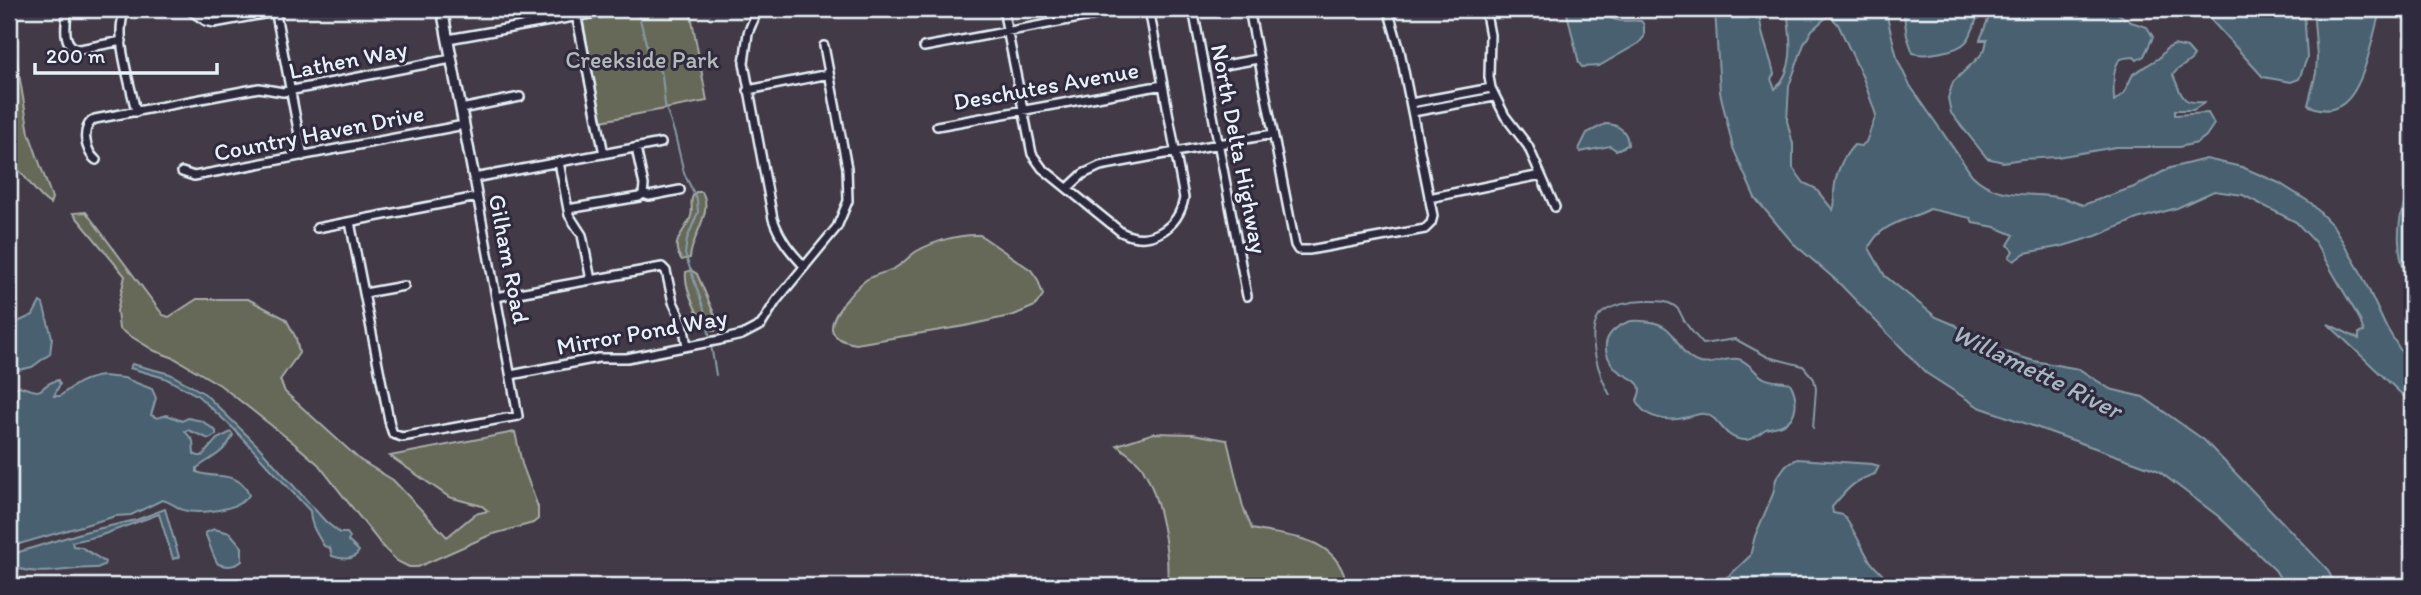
<svg xmlns="http://www.w3.org/2000/svg" width="2421" height="595" font-family="Itim,sans-serif">
<style>
.green{fill:#666859;stroke:#a7aca8;stroke-width:2}
.water{fill:#486170;stroke:#889ba6;stroke-width:2;fill-rule:evenodd}
.lines{fill:none;stroke-linecap:round;stroke-linejoin:round}
.stream{stroke:#889ba6;stroke-width:2}
.minor-casing{stroke:#e8f1f8;stroke-width:12}
.tertiary-casing{stroke:#e8f1f8;stroke-width:14}
.minor{stroke:#2f2a3d;stroke-width:7}
.tertiary{stroke:#2f2a3d;stroke-width:9}
.labels{text-anchor:middle;stroke-width:6;stroke-linejoin:round;paint-order:stroke}
.street-label{font-size:24px;fill:#e8f1f8;stroke:#2f2a3d}
.park-label{font-size:24px;fill:#b4bab8;stroke:#2f2a3d}
.water-label{font-size:26px;font-style:italic;fill:#a8b7c2;stroke:#2f2a3d}
</style>
<rect width="100%" height="100%" fill="#423a47"/>
<filter id="ink" filterUnits="userSpaceOnUse"><feTurbulence type="fractalNoise" baseFrequency=".0143" numOctaves="2"/><feDisplacementMap in="SourceGraphic" scale="14" xChannelSelector="R" yChannelSelector="G"/><feConvolveMatrix kernelMatrix="1 2 1 2 8 2 1 2 1" color-interpolation-filters="sRGB"/></filter>
<g filter="url(#ink)">
<path class="green" d="M635,9H690L707,101L601,121L583,21L586,18Z
M9,15L29,133L52,198L50,204C33,193 26,173 9,161Z
M696,192H702C714,212 691,237 690,258L682,260C669,244 683,233 690,219C695,209 687,200 696,192Z
M86,212L163,315L169,317L197,299H248L286,319L296,338L299,353L280,380L285,392L360,460L393,480L447,537L475,514L488,511L482,506L449,497L390,456L515,432L522,464L538,507V519L533,523L490,535L418,567H409L397,561L384,548L318,464L290,440L220,385L174,358L155,351L119,329L117,311L125,276L73,213Z
M980,235L1031,270L1038,280L1043,295L1035,306L1014,315L965,326L856,344C826,339 827,325 843,304C850,295 856,287 866,280C875,274 886,273 895,268C904,263 909,256 917,251C935,241 959,234 980,235Z
M691,270L697,274L719,325L715,331C700,327 684,288 686,272Z
M1154,433L1193,434L1227,440L1243,507L1252,529C1293,538 1338,536 1347,586H1167C1170,552 1160,497 1142,467C1136,459 1125,452 1117,445Z"/>
<path class="water" d="M1566,9H1604C1611,26 1627,19 1641,21L1644,25V37L1639,43L1599,66L1582,67L1579,63Z
M1715,9H1760C1758,32 1770,53 1774,74L1771,79L1775,89C1797,68 1790,36 1787,9H1885L1898,61L1909,84L1972,175C1998,201 2030,191 2062,198C2069,199 2076,203 2083,205L2134,187L2170,168L2206,159L2242,167L2279,183L2311,203L2334,227L2360,271L2385,325L2412,369V404L2328,324L2359,339V333L2364,332L2359,318L2315,242L2296,222L2243,195L2214,191L2177,208L2137,219L2096,236L2063,246L2025,253L2014,261L2009,257L2013,251L2008,245L2014,235L1995,227L1973,223L1971,218L1930,209C1908,221 1880,222 1869,248L1885,276L1936,317L1955,325L1986,346L2034,361L2079,369L2110,389L2143,397L2204,440L2328,570L2335,586H2285L2275,570L2218,516L2157,470L1979,407L1926,373L1837,281L1793,243L1755,198L1733,148L1720,92ZM1829,15L1838,24L1863,78L1876,115L1866,142L1861,146L1854,145C1842,158 1835,175 1834,193C1834,200 1836,203 1833,210L1815,188L1804,183L1793,168V144L1787,121L1789,86L1804,44L1812,30Z
M1903,9H1980C1970,36 1972,47 1942,52C1930,54 1925,56 1913,53L1907,36Z
M1992,9H2107L2109,13L2114,11L2131,22L2147,27L2153,37L2144,56L2137,60L2134,57C2132,57 2123,58 2121,59C2111,66 2114,91 2114,101L2124,93L2133,74L2159,58L2166,49L2174,45L2187,48L2194,56C2189,65 2178,66 2173,75C2183,97 2180,104 2206,102L2193,110H2175V115L2208,113L2214,124L2206,136L2197,143L2179,147H2116L2057,157L2022,159L2003,162L1987,158L1951,113L1948,98L1953,82L1979,57L1985,49L1987,40H1980Z
M2201,9H2304L2307,58L2299,79L2291,82L2263,77Z
M2313,9H2381C2369,42 2362,131 2308,105L2316,73L2317,57Z
M1605,124C1618,124 1628,131 1628,145L1616,150L1610,146L1580,152L1579,149L1587,133Z
M2412,189V292C2397,259 2392,220 2412,189Z
M40,302L43,304L52,337L50,354L32,367L9,372V326L33,315Z
M1631,321C1687,318 1669,354 1700,363C1712,366 1726,357 1738,359C1749,361 1754,373 1764,378C1771,382 1782,381 1790,383C1798,397 1799,418 1782,425C1777,427 1771,427 1766,429C1756,435 1751,443 1738,439C1723,436 1718,415 1704,414C1699,413 1694,416 1688,417C1671,422 1643,420 1637,400C1639,395 1642,389 1638,384C1633,377 1621,375 1615,368C1597,346 1607,329 1631,321Z
M132,364L170,374L205,394L257,445L326,522L340,533H347L350,537L348,541L359,551C354,561 341,559 332,556L330,548L324,546C317,534 310,525 310,511L234,429L197,395L165,378L130,368Z
M102,376L124,378L152,389L156,398L151,415L157,418L167,415L182,421L188,418L202,421L216,431V435L209,439L188,430L185,431L193,441L194,454L198,456H202L217,439L231,432L233,435C225,453 212,457 197,468V472C215,480 239,469 249,495C240,510 199,515 183,510C176,507 171,502 162,500L131,515L116,516L9,547V390L19,386C51,397 33,387 58,380L60,384L54,396H60C74,385 84,378 102,376Z
M1797,459L1872,464L1879,466L1875,474C1851,482 1848,489 1832,507L1833,513L1843,515C1854,529 1860,544 1869,559C1875,570 1886,573 1887,586H1711L1730,575L1750,556L1755,536L1773,494L1776,479L1786,465Z
M165,509L179,557L173,559L159,514L99,536L72,542L73,546L81,547L105,562L104,565L97,568C65,567 40,579 9,565V555L84,532L136,520Z
M214,529L230,533L242,547V561C235,567 227,567 218,564C212,555 210,544 205,533Z"/>
<g class="lines">
<path class="stream" d="M638,11L648,51L662,75L665,105L675,135L684,173L697,200L698,212L687,239L685,254L706,315L710,339
M711,345L716,375
M1610,395C1600,377 1585,336 1599,316C1608,305 1633,301 1646,301C1657,301 1668,300 1677,308C1681,312 1682,318 1685,322C1690,330 1697,337 1703,344L1735,339L1768,357L1803,366L1814,379L1816,389L1813,428"/>
<defs>
<path id="minor" d="M126,9C112,32 131,85 136,112
M188,9L206,21L214,23L275,12
M275,9L303,156
M575,9L604,154
M758,9L748,33L744,63L773,219C780,239 790,251 804,266
M1003,9L1032,154L1042,168L1121,232C1149,247 1179,228 1184,198L1149,9
M1193,9L1247,296
M1249,9L1295,245L1298,250H1309L1425,229L1431,223L1433,216L1400,51L1388,9
M1485,9L1490,35L1489,77L1491,88L1505,116L1528,146L1555,207
M67,15C65,28 63,48 80,49L122,41
M448,39L619,9
M924,47L1128,9
M1225,65L1258,59
M748,90L829,74
M1411,103L1491,88
M461,109L520,97
M1413,112L1494,97
M937,126L1163,85
M636,148L644,185L643,194
M96,160C85,152 80,126 95,119L259,88L283,92L451,59
M559,162L569,215L582,235L591,280L662,267L666,271L673,302L683,323L687,346
M182,172L194,176L464,125
M1068,188L1083,174L1100,166L1273,134
M1429,198L1541,175
M568,209L639,197L643,194L649,196L680,190
M350,222L390,425L393,434L402,437L518,416L474,178L661,143
M317,228L477,197
M365,293L404,286
M496,297L591,280
M511,375L598,358H627L720,340L742,335L761,325L776,301L837,227L848,201L847,168L824,46"/>
<path id="tertiary" d="M442,9L474,178"/>
</defs>
<use href="#minor" class="minor-casing"/>
<use href="#tertiary" class="tertiary-casing"/>
<use href="#minor" class="minor"/>
<use href="#tertiary" class="tertiary"/>
</g>
</g>
<g class="labels">
<g class="street-label">
<text transform="translate(348 60) rotate(-11)" y="8">Lathen Way</text>
<text transform="translate(1046 86) rotate(-10)" y="8">Deschutes Avenue</text>
<text transform="translate(319 133) rotate(-11)" y="8">Country Haven Drive</text>
<text transform="translate(1239 149) rotate(79)" y="8">North Delta Highway</text>
<text transform="translate(509 259) rotate(79)" y="8">Gilham Road</text>
<text transform="translate(642 332) rotate(-10)" y="8">Mirror Pond Way</text>
</g>
<g class="park-label">
<text x="642" y="68">Creekside Park</text>
</g>
<g class="water-label">
<text transform="translate(2037 371) rotate(26)" y="9">Willamette River</text>
</g>
</g>
<rect width="2421" height="595" fill="none" stroke="#2f2a3d" stroke-width="35"/>
<rect x="18" y="18" width="2386" height="560" fill="none" stroke="#e8f1f8" stroke-width="2.5" filter="url(#ink)"/>
<path d="M35 63v10h182v-10" fill="none" stroke="#e8f1f8" stroke-width="3.5"/>
<text x="46" y="63" font-size="21" fill="#e8f1f8" stroke="#2f2a3d" stroke-width="5" paint-order="stroke">200 m</text>
</svg>
